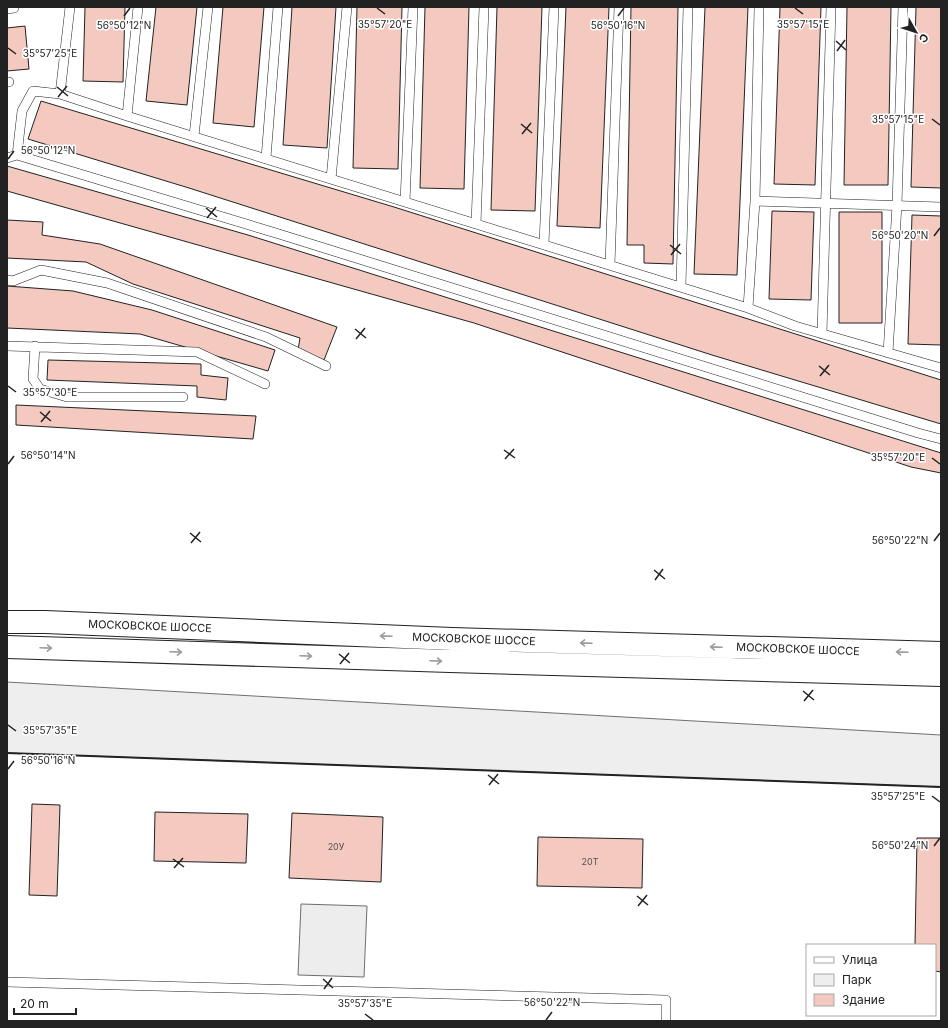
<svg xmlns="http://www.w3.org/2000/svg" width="948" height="1028" font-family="Inter,sans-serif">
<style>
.green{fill:#eee;stroke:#6f6f6f}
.parking{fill:#ededed;stroke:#6f6f6f}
.building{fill:#f3c9c0;stroke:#222}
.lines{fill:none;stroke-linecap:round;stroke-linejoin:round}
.lane-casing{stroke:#222;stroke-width:10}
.primary-casing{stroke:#222;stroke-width:24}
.lane{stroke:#fff;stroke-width:9}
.primary{stroke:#fff;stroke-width:22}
.wall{stroke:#222;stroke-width:2}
.oneway{stroke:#9c9c9c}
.ticks{fill:none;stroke:#222;stroke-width:1.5}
.labels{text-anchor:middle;stroke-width:3;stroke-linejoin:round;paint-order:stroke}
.number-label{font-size:9px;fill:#564c4a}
.street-label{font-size:11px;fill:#222;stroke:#fff}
.ticks-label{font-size:10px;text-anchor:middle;fill:#222;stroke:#fff;stroke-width:3;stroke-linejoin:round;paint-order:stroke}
</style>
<rect width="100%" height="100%" fill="#fff"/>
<path class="green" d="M7,682L941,735V787L7,753Z"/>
<path class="parking" d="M301,904L367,906L364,977L298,975Z"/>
<path class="building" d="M85,7H125L123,82L83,81Z
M156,7H197L187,105L146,101Z
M223,7H264L254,127L213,123Z
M292,7H336L327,148L283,145Z
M357,7H402L398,169L353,168Z
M425,7H469L464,189L420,188Z
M497,7H542L535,211L491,210Z
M566,7H609L600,228L557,226Z
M631,7H678L673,264L644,263V245H627Z
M705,7H748L737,275L694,274Z
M780,7H821L815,185L774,184Z
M847,7H891L888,185H844Z
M916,7H941V188L911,187Z
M25,26L29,69L7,71V28Z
M41,101L394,207L941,380V424L712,355L189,188L28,139Z
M7,166L248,235L941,453V473L911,467L474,323L7,191Z
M772,211L814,212L811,300L769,299Z
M839,212H882V323H839Z
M912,215L941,216V345L908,344Z
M7,220L43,222L42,235L100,244L337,327L324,360L298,350L300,338L133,284L86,262L7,258Z
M7,286L73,291L152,310L275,350L268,371L140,334L7,328Z
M48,360L201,364V375L228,378L226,400L197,397V386L47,380Z
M16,405L256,416L253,439L16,425Z
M32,804L60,805L57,896L29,895Z
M155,812L248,814L246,863L154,861Z
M292,813L383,817L381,882L289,878Z
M538,837L643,839L642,888L537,886Z
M917,838H941V972L935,971V945H915Z"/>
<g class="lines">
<defs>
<path id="lane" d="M7,9L14,8
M7,82H9
M60,94L70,7
M127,116L138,7
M194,136L208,7
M17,155L22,111L33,91L60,94L127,116L748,308L795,326L941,368
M7,158L17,155L279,234L918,433L941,439
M266,158L278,7
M331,179L347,7
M755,201L941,207
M405,202L413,7
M476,224L484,7
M544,244L554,7
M610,265L619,7
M7,280L13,281L41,270L107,283L266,337L326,366
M681,287L688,7
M748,308L755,201L759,7
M822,334L831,7
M7,346L197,352L265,384
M35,346L33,379L40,389L67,397H183
M888,353L897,205L903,7
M7,982L666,1000V1021"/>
<path id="primary" d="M7,622H45L452,639L941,653
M7,647L450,661L941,675"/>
</defs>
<use href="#lane" class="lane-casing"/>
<use href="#primary" class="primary-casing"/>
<use href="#lane" class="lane"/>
<use href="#primary" class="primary"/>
<path class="wall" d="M7,753L941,787"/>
</g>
<defs><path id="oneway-shaft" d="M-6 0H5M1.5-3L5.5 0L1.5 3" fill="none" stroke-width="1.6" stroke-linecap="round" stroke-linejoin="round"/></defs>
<g class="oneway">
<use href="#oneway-shaft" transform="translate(386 636) rotate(-178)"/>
<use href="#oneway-shaft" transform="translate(586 643) rotate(-178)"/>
<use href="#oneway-shaft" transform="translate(716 647) rotate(-178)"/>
<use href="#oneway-shaft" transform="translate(46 648) rotate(2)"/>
<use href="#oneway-shaft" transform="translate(176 652) rotate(2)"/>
<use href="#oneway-shaft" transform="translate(902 652) rotate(-178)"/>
<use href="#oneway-shaft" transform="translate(306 656) rotate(2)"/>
<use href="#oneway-shaft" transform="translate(436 661) rotate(2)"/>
</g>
<path class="ticks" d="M377,8L385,14M795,8L803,14M124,16L130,8M618,16L624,8M836,41L846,50M8,48L16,54M837,51L845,40M57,87L68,96M58,97L67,86M932,119L940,125M521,124L532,133M522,134L531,123M8,159L14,151M206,208L217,217M207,218L216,207M934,236L940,228M670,245L681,254M671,255L680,244M355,329L366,338M356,339L365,328M819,366L830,375M820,376L829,365M8,386L16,392M40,412L51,421M41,422L50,411M504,450L515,458M932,458L940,464M505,459L514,449M8,464L14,456M190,533L201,542M934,541L940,533M191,543L200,532M654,570L665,579M655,580L663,569M339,654L350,663M340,664L349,653M803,691L814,700M804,701L813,690M8,725L16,731M8,769L14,761M488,775L499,784M489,785L498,774M932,796L940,802M934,846L940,838M173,859L184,867M174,868L183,858M637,896L648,905M638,906L647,895M323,979L333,988M324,989L332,978M365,1014L373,1020M546,1020L552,1012"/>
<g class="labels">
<g class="number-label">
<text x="336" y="850">20У</text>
<text x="590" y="865">20Т</text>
</g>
<g class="street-label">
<text transform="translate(150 626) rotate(2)" y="4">МОСКОВСКОЕ ШОССЕ</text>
<text transform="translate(474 639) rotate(2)" y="4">МОСКОВСКОЕ ШОССЕ</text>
<text transform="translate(798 649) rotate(2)" y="4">МОСКОВСКОЕ ШОССЕ</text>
</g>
</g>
<g class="ticks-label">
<text x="385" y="28">35°57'20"E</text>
<text x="803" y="28">35°57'15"E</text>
<text x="124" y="29">56°50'12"N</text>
<text x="618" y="29">56°50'16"N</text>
<text x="50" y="57">35°57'25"E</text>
<text x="898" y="123">35°57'15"E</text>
<text x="48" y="154">56°50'12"N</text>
<text x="900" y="239">56°50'20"N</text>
<text x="50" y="396">35°57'30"E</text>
<text x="48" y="459">56°50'14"N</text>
<text x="898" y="461">35°57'20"E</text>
<text x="900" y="544">56°50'22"N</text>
<text x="50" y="734">35°57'35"E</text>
<text x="48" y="764">56°50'16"N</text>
<text x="898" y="800">35°57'25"E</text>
<text x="900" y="849">56°50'24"N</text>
<text x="552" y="1006">56°50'22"N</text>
<text x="365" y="1007">35°57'35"E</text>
</g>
<rect width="948" height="1028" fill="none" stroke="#222222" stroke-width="16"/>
<rect x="806" y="944" width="130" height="72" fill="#ffffff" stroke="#a7a7a7"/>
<rect x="814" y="957" width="20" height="6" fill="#ffffff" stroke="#a7a7a7"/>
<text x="842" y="964" font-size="12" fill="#222222">Улица</text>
<rect x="814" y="974" width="20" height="12" fill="#eeeeee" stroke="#a7a7a7"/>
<text x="842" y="984" font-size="12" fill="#222222">Парк</text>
<rect x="814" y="994" width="20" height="12" fill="#f3c9c0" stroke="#a7a7a7"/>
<text x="842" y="1004" font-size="12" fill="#222222">Здание</text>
<g transform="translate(916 32) rotate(129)" stroke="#ffffff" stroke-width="3" paint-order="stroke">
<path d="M0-3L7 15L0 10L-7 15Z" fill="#222222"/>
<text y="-6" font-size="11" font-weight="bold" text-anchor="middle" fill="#222222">С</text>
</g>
<path d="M14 1008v6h62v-6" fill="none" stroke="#222222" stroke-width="2"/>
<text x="20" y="1008" font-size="12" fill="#222222" stroke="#ffffff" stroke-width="3" paint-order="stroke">20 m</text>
</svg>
